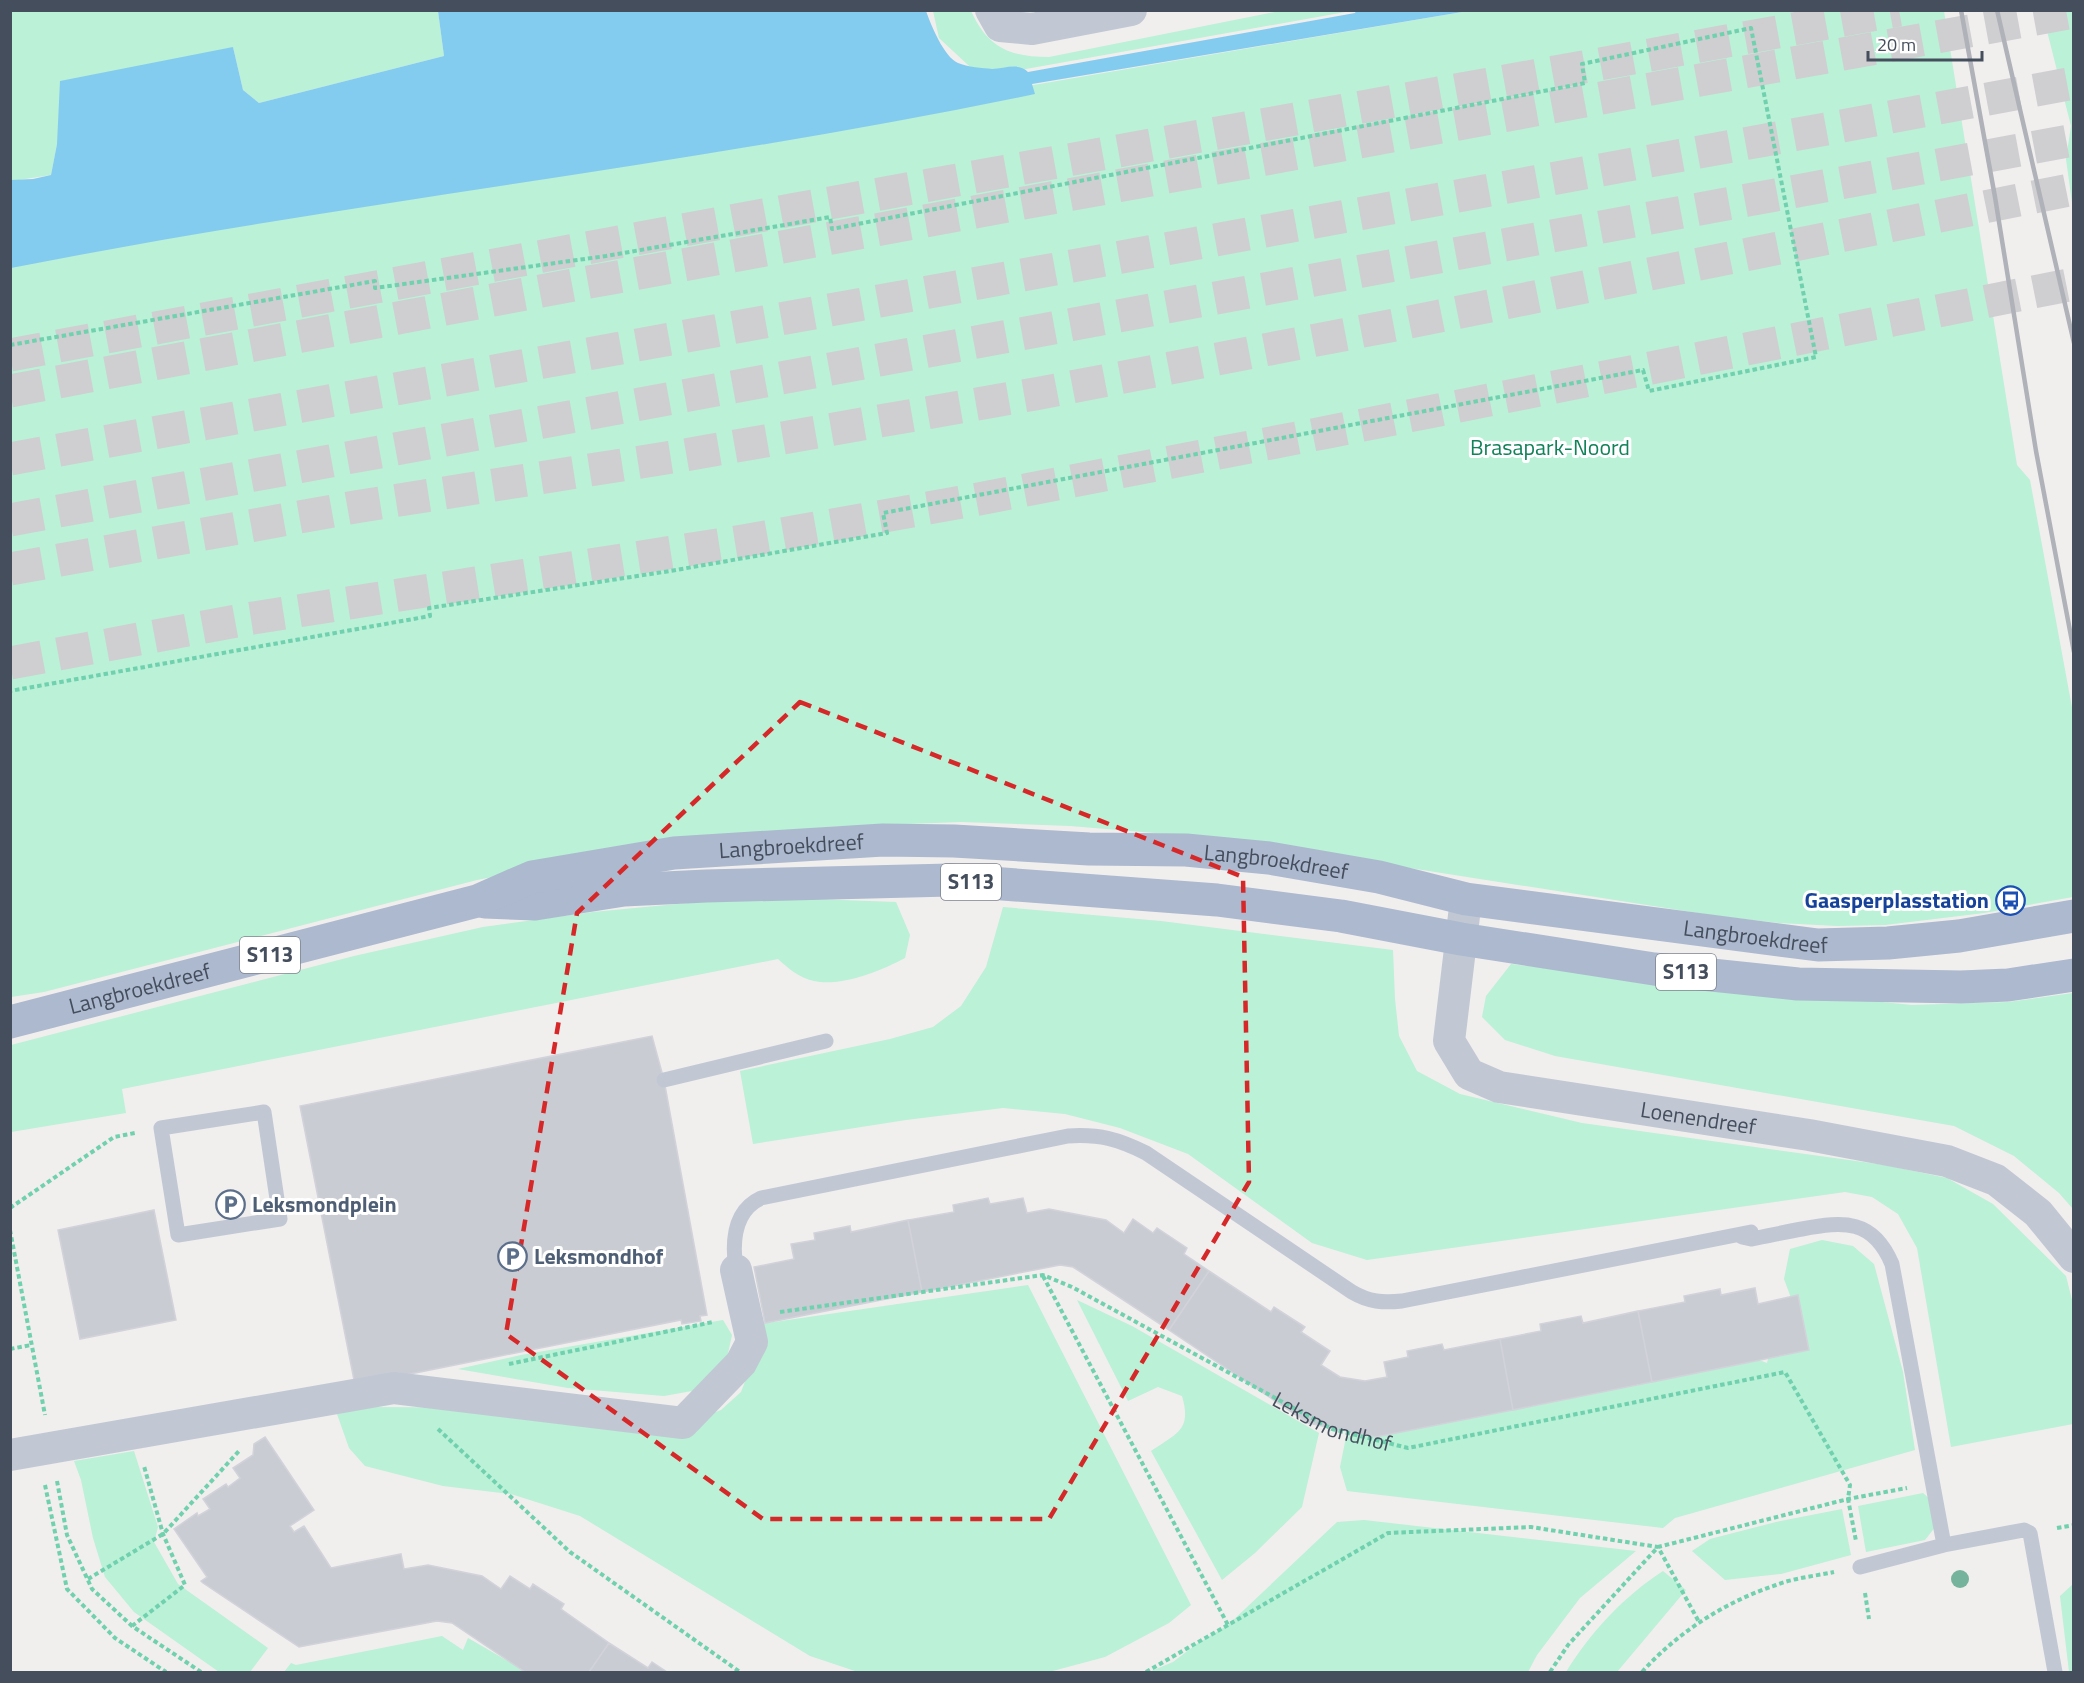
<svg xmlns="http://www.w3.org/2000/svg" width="2084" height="1683" font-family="'Titillium Web',sans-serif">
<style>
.green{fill:#baf1d7}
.water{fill:#84cbf0}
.building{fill:#caccd4;stroke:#d2d3da;stroke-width:1.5}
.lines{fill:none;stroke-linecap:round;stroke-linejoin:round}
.highway-tunnel{stroke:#cfced1;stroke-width:33;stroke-dasharray:33 16;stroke-linecap:butt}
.path{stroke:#70d1af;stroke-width:4;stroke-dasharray:4.5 3;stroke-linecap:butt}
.lane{stroke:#c1c8d4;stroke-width:15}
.street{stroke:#c1c8d4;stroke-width:32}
.primary{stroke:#acb9cf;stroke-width:33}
.rail{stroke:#b0b2b9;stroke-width:4.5}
.tree{fill:#76b39d}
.marked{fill:none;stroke:#d62828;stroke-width:4.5;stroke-dasharray:12 8;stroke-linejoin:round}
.labels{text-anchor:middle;stroke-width:6;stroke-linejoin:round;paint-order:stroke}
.shield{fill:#fff;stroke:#7d838e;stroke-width:1.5}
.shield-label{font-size:21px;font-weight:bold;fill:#454e5d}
.park-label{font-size:22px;fill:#12825a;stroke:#fff}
.street-label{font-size:22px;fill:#454e5d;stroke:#fff}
.transit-label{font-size:22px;font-weight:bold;fill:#164399;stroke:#fff;text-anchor:end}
.service-label{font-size:22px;font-weight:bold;fill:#4e5e75;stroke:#fff;text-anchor:start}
</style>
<rect width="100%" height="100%" fill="#f1eeee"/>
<path class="green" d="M10,11H438L444,56L259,103L243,90L233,47L57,144L51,175L12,181L10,180Z
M933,11H971C988,48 1010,57 1049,57L1280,11H1351L981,77L939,38Z
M1468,11H1944L2017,465L2030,480L2073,713V897L1984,913L1885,925L1837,926L1779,923L1717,916L1378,863L1191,836L1070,826L961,822L826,827L631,850L477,880L44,992L11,997L10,259Z
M2042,11H2073V210L2066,159L2071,126Z
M814,899L896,902L910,935L905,958C881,971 841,987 814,981C799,978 788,968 778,959L122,1089L126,1113L11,1132V1045L354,956L483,927L593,912L698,902Z
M1003,907L1161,921L1393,950L1395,999L1399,1036L1417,1071L1460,1094L1582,1123L1885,1165L1947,1178L1993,1204L2066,1276L2073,1304V1424L1951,1447L1917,1248L1898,1214L1872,1197L1845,1192L1367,1260L1312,1243L1188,1154L1120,1128L1065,1114L1003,1108L906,1120L753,1144L740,1071L890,1039L933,1027L961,1006L986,967Z
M1511,964L1599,974L1912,1005L2008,1002L2073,993V1209L2059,1193L2014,1156L1954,1126L1555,1056L1505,1040L1482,1017L1486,996Z
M1822,1240L1853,1246L1874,1264L1903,1372L1915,1450L1675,1518L1663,1528L1347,1491L1340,1467L1346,1437L1412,1427L1743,1354L1767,1363L1774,1336L1801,1325L1784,1279L1790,1249Z
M1028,1285L1191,1605L1169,1623L1105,1657L1049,1672H858L810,1656L580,1516L511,1494L443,1486L365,1466L349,1448L337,1414L361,1407L541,1408L686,1423L721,1410L741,1392L751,1366L760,1324Z
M1077,1300L1132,1326L1319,1433L1302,1507L1255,1553L1222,1580L1151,1451C1177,1433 1192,1430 1182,1396L1158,1387L1128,1401Z
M723,1320L732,1335L725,1367L703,1389L664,1396L568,1388L458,1369L521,1355Z
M134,1451L158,1527L154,1542L178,1584L268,1648L250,1672H219L134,1612L105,1577L93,1538L81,1480L74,1461Z
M1923,1493L1931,1500L1936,1526L1925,1540L1866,1552L1858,1506Z
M1842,1509L1851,1555L1781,1574L1725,1580L1692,1551L1710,1539L1776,1522Z
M1364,1520L1636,1551L1580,1598L1537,1655L1528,1672H1149L1173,1662L1198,1643L1228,1625L1337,1522Z
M1663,1571L1686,1590L1617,1672H1566C1591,1632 1623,1597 1663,1571Z
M2073,1584V1672H2069L2060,1596Z
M442,1636L463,1650L468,1638L527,1672H284L291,1663L296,1665Z"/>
<path class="water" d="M438,11H926C931,25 944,57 958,63C967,67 983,68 992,69C1004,69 1019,62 1028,72L1355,13L1356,11H1468L1032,84L1035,94C696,165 351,201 11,268V180L33,179L51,175L57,144L60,81L233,47L243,90L259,103L444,56Z"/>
<path class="building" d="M652,1036L664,1080L707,1315L700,1316L701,1321L682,1324L681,1320L355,1385L300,1106Z
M988,1198L990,1204L1023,1198L1027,1213L1049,1209L1106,1220L1124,1233L1133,1219L1153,1233L1157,1228L1187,1248L1184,1254L1209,1271L1169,1330L1073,1267L1060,1265L922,1292L908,1220L954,1212L953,1205Z
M154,1210L176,1320L80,1339L58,1230Z
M908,1220L922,1292L765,1323L754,1267L794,1259L791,1244L815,1240L814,1233L850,1226L851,1232Z
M1209,1271L1271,1312L1274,1307L1305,1327L1301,1332L1330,1351L1321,1365L1340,1377L1365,1381L1387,1377L1384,1362L1408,1357L1407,1351L1442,1344L1444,1350L1500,1339L1513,1410L1376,1437L1308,1423L1169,1330Z
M1755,1288L1758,1304L1798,1295L1809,1350L1652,1382L1638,1311L1685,1302L1684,1296L1720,1289L1721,1295Z
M1638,1311L1652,1382L1513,1410L1500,1339L1541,1331L1540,1324L1581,1316L1583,1323Z
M265,1437L314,1510L290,1526L294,1532L304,1526L331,1568L401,1554L404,1569L428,1565L482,1576L501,1589L510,1576L530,1589L533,1584L564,1604L561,1609L609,1643L589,1672H525L452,1623L437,1621L299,1647L203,1583L201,1581L207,1577L174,1529L197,1513L198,1516L210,1509L203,1499L226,1484L228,1487L240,1478L233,1468L253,1455L254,1444Z
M609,1643L648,1668L652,1662L667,1672H589Z"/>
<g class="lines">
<path class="highway-tunnel" d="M10,355L791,210L1899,10
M10,391L573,285L2074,12
M10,459L1815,131L2074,83
M10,520L2074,140
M10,569L355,507L679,456L1035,394L1405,323L2074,189
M10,663L247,619L743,541L968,501L1328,432L2074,284"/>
<g class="path">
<path d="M10,345L375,281V288L606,256L830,217L832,229L1585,83L1582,64L1751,28L1816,357L1649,391L1643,370L883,513L887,533L670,571L429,608L430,616L10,691"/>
<path d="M10,1208L114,1137L135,1133"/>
<path d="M10,1230L45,1415"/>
<path d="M1043,1276L1228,1625"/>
<path id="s1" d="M780,1312L1043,1275L1072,1287L1332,1429L1408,1448L1785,1372L1850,1485L1848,1499L1856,1541"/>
<path d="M10,1349L31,1345"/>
<path d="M509,1364L713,1322"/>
<path d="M438,1429L570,1552L740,1672"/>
<path d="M57,1481L67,1535L92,1589L132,1626L201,1672"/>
<path d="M45,1485L67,1589L115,1638L166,1672"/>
<path d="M2057,1528L2074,1525"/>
<path d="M88,1579L163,1534L239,1451"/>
<path d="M1865,1593L1869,1619"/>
<path d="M132,1626L185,1585L163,1534L144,1466"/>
<path d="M1146,1672L1388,1533L1531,1527L1658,1547L1699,1622"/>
<path d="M1550,1672L1568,1645L1658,1547L1848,1499L1907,1488"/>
<path d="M1642,1672C1678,1632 1725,1602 1776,1585C1794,1578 1815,1576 1834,1572"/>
</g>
<path class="lane" d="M664,1080L826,1041
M264,1112L280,1219L178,1235L161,1128Z
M1742,1237L1751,1239C1768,1236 1785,1232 1802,1229C1844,1221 1873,1219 1892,1264L1944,1545L2024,1530L2030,1533L2055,1672
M736,1270C732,1243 733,1211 761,1198L1068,1136C1100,1134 1118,1139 1146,1153L1352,1292C1369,1302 1383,1303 1402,1301L1751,1232
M1860,1567L1944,1545"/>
<g class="street">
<path d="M991,10L1000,26L1032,29L1131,10"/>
<path id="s2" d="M1466,899L1449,1041L1469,1074L1499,1087L1809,1135L1947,1161L1996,1180L2038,1213L2074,1257"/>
<path d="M10,1455L394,1388L683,1423L741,1363L752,1342L736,1270"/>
</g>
<g class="primary">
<path d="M485,902L535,904L624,890L706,886L950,880L1217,900L1341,916L1461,939L1654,969L1798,984L1961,987L2008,985L2074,975"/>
<path id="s3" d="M10,1022L477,901L532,877L674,853L883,840L954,841L1089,849L1186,850L1269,858L1379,877L1466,899L1818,945L1888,943L1959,936L2074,916"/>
</g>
<path class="rail" d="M1961,10L1995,197L2036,451L2074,652
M1997,10L2074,343"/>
</g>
<circle class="tree" cx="1960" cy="1579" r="9"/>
<path class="marked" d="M800,702L1243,877L1249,1182L1049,1519H763L506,1334L577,913Z"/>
<defs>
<symbol id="bus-ring" viewBox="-11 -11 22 22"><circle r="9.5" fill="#fff" stroke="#1a4fb4" stroke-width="1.5"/><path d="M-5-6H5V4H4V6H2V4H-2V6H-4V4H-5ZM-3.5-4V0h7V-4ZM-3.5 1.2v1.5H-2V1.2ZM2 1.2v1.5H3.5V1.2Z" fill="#1a4fb4"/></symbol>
<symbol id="parking-ring" viewBox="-11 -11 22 22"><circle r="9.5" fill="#fff" stroke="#5c6f8a" stroke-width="1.5"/><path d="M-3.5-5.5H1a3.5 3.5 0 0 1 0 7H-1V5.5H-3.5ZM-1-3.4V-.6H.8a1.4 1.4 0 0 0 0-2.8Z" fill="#5c6f8a"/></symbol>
</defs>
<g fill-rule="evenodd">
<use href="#bus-ring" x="1994" y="884" width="33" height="33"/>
<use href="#parking-ring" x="214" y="1188" width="33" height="33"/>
<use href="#parking-ring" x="496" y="1240" width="33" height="33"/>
</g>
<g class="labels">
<g class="shield">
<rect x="941" y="864" width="60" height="36" rx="4.5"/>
<rect x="240" y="937" width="60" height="36" rx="4.5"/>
<rect x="1656" y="954" width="60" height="36" rx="4.5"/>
</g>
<g class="shield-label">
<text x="971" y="889">S113</text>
<text x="270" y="962">S113</text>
<text x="1686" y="979">S113</text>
</g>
<g class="park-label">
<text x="1550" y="455">Brasapark-Noord</text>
</g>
<g class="street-label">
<text dy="8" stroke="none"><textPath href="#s3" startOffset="804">Langbroekdreef</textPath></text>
<text dy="8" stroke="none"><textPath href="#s3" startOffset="1290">Langbroekdreef</textPath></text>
<text dy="8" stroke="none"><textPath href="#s3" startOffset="1776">Langbroekdreef</textPath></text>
<text dy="8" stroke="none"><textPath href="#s3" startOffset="134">Langbroekdreef</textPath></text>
<text dy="8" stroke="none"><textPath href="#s2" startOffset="416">Loenendreef</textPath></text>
<text dy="8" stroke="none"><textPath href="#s1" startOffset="591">Leksmondhof</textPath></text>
</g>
<g class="transit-label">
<text x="1989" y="908">Gaasperplasstation</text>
</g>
<g class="service-label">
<text x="252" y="1212">Leksmondplein</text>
<text x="534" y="1264">Leksmondhof</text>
</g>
</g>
<rect width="2084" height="1683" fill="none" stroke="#454e5d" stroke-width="24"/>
<path d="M1868 51v9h114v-9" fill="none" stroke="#454e5d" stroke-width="3"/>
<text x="1877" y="51" font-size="18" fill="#454e5d" stroke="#ffffff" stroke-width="4.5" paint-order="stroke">20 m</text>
</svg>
